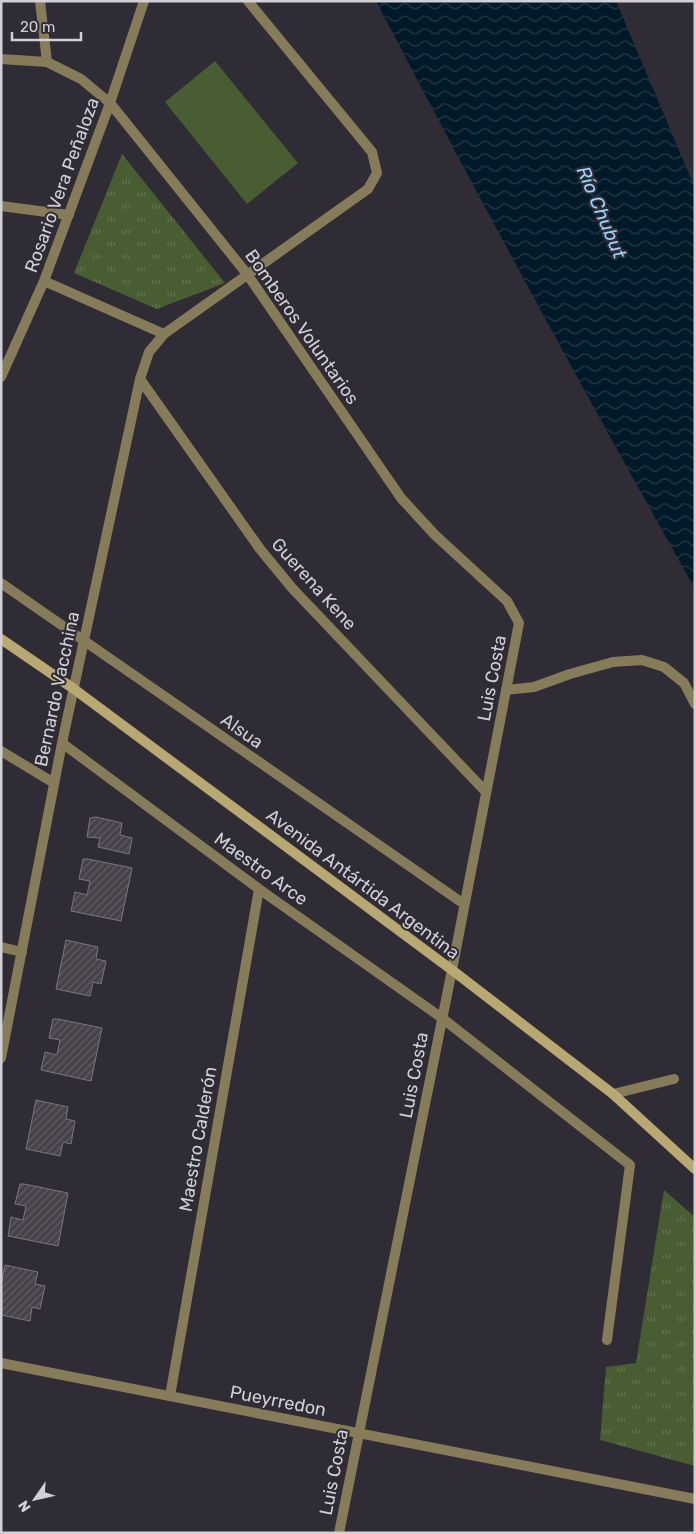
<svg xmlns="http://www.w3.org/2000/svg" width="696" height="1534" font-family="Rubik,sans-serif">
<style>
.green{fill:#495d33}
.park{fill:url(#park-tufts)}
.water{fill:url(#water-waves)}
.building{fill:url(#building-hatch);stroke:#7b757e}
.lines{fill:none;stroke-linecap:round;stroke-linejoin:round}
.service{stroke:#867c5a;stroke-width:10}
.minor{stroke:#867c5a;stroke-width:10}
.secondary{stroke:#b8a871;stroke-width:10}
.labels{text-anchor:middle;stroke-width:4;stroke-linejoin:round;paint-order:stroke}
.street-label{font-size:18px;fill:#d2d0d6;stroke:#2f2c35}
.water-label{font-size:19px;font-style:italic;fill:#99d3fe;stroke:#2f2c35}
</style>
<defs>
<pattern id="park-tufts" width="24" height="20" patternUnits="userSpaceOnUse" patternTransform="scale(1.25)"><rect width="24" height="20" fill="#495d33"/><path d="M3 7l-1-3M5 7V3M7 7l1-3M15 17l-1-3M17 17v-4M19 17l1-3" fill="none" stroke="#627350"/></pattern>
<pattern id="water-waves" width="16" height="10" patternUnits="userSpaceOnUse" patternTransform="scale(1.25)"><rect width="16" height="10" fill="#021929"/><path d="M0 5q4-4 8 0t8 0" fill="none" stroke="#263947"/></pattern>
<pattern id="building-hatch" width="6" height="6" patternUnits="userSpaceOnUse" patternTransform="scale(1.25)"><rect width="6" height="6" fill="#47424a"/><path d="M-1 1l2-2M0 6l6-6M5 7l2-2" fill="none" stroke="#615c63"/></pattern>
</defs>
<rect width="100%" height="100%" fill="#2f2c35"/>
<path class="green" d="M215,61L298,163L247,204L165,102Z"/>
<path class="park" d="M122,154L225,283L157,309L74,273Z
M664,1190L695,1217V1466L600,1440L606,1367L636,1363Z"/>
<path class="water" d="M376,1H616L695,188V589C586,395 479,199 376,1Z"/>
<path class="building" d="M96,817L122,823L120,835L132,838L129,854L98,847L100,838L87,837L90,818Z
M83,859H88L132,868L121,921L71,911L75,892L87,895L90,881L79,879Z
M66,940L98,947L96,959L106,961L101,984L93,982L90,996L56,989Z
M53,1019H58L102,1028L91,1081L41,1070L45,1052L57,1055L60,1040L49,1038Z
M36,1100L68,1107L66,1119L75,1121L71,1144L63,1142L60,1156L26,1149Z
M20,1184H24L68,1193L58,1246L8,1236L11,1217L23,1220L26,1206L15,1204Z
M5,1265L38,1272L35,1284L45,1286L40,1309L32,1307L30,1321L1,1315V1285Z"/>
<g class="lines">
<path class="service" d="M506,690L534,687L570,674L613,662L642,660L664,667L684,683L695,704
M442,1018L630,1165L607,1340
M613,1094L674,1079"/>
<path class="minor" d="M40,1L47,62
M1,59L47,62L81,79L110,103L247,274L401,498L435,535L507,601L519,623L452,970L339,1533
M1,206L69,215
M44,281L164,334
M1,377L44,281L110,103L144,1
M140,379L260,549L292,588L486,792
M1,583L464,904
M62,743L259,889L442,1018
M1,751L54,783
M1,947L22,952
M1,1058L62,743L140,379L149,352L164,334L368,189L377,173L372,152L248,1
M1,1363L695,1499
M170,1396L259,889"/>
<path class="secondary" d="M1,639L74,689L452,970L613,1094L695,1169"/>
</g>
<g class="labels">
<g class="street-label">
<text transform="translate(62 185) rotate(-70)" y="6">Rosario Vera Peñaloza</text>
<text transform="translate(302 327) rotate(55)" y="6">Bomberos Voluntarios</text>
<text transform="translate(314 584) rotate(48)" y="6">Guerena Kene</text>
<text transform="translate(492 678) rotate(-79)" y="6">Luis Costa</text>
<text transform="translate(57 689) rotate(-78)" y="6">Bernardo Vacchina</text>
<text transform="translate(242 731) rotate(35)" y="6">Alsua</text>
<text transform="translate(261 869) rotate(36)" y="6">Maestro Arce</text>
<text transform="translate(363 884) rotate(37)" y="6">Avenida Antártida Argentina</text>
<text transform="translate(414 1075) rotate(-79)" y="6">Luis Costa</text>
<text transform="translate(198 1139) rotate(-80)" y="6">Maestro Calderón</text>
<text transform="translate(278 1401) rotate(11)" y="6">Pueyrredon</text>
<text transform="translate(334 1472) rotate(-79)" y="6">Luis Costa</text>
</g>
<g class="water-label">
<text transform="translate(602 212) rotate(67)" y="7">Río Chubut</text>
</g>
</g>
<rect width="696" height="1534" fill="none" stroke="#d2d0d6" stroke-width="5"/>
<g transform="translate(35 1499) rotate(236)" stroke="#2f2c35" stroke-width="4" paint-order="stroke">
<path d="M0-4L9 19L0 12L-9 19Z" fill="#d2d0d6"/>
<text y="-8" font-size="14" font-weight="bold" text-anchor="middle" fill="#d2d0d6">N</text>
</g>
<path d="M12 32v8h69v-8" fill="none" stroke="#d2d0d6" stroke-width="2.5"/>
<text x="20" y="32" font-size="15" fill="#d2d0d6" stroke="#2f2c35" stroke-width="4" paint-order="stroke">20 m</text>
</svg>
